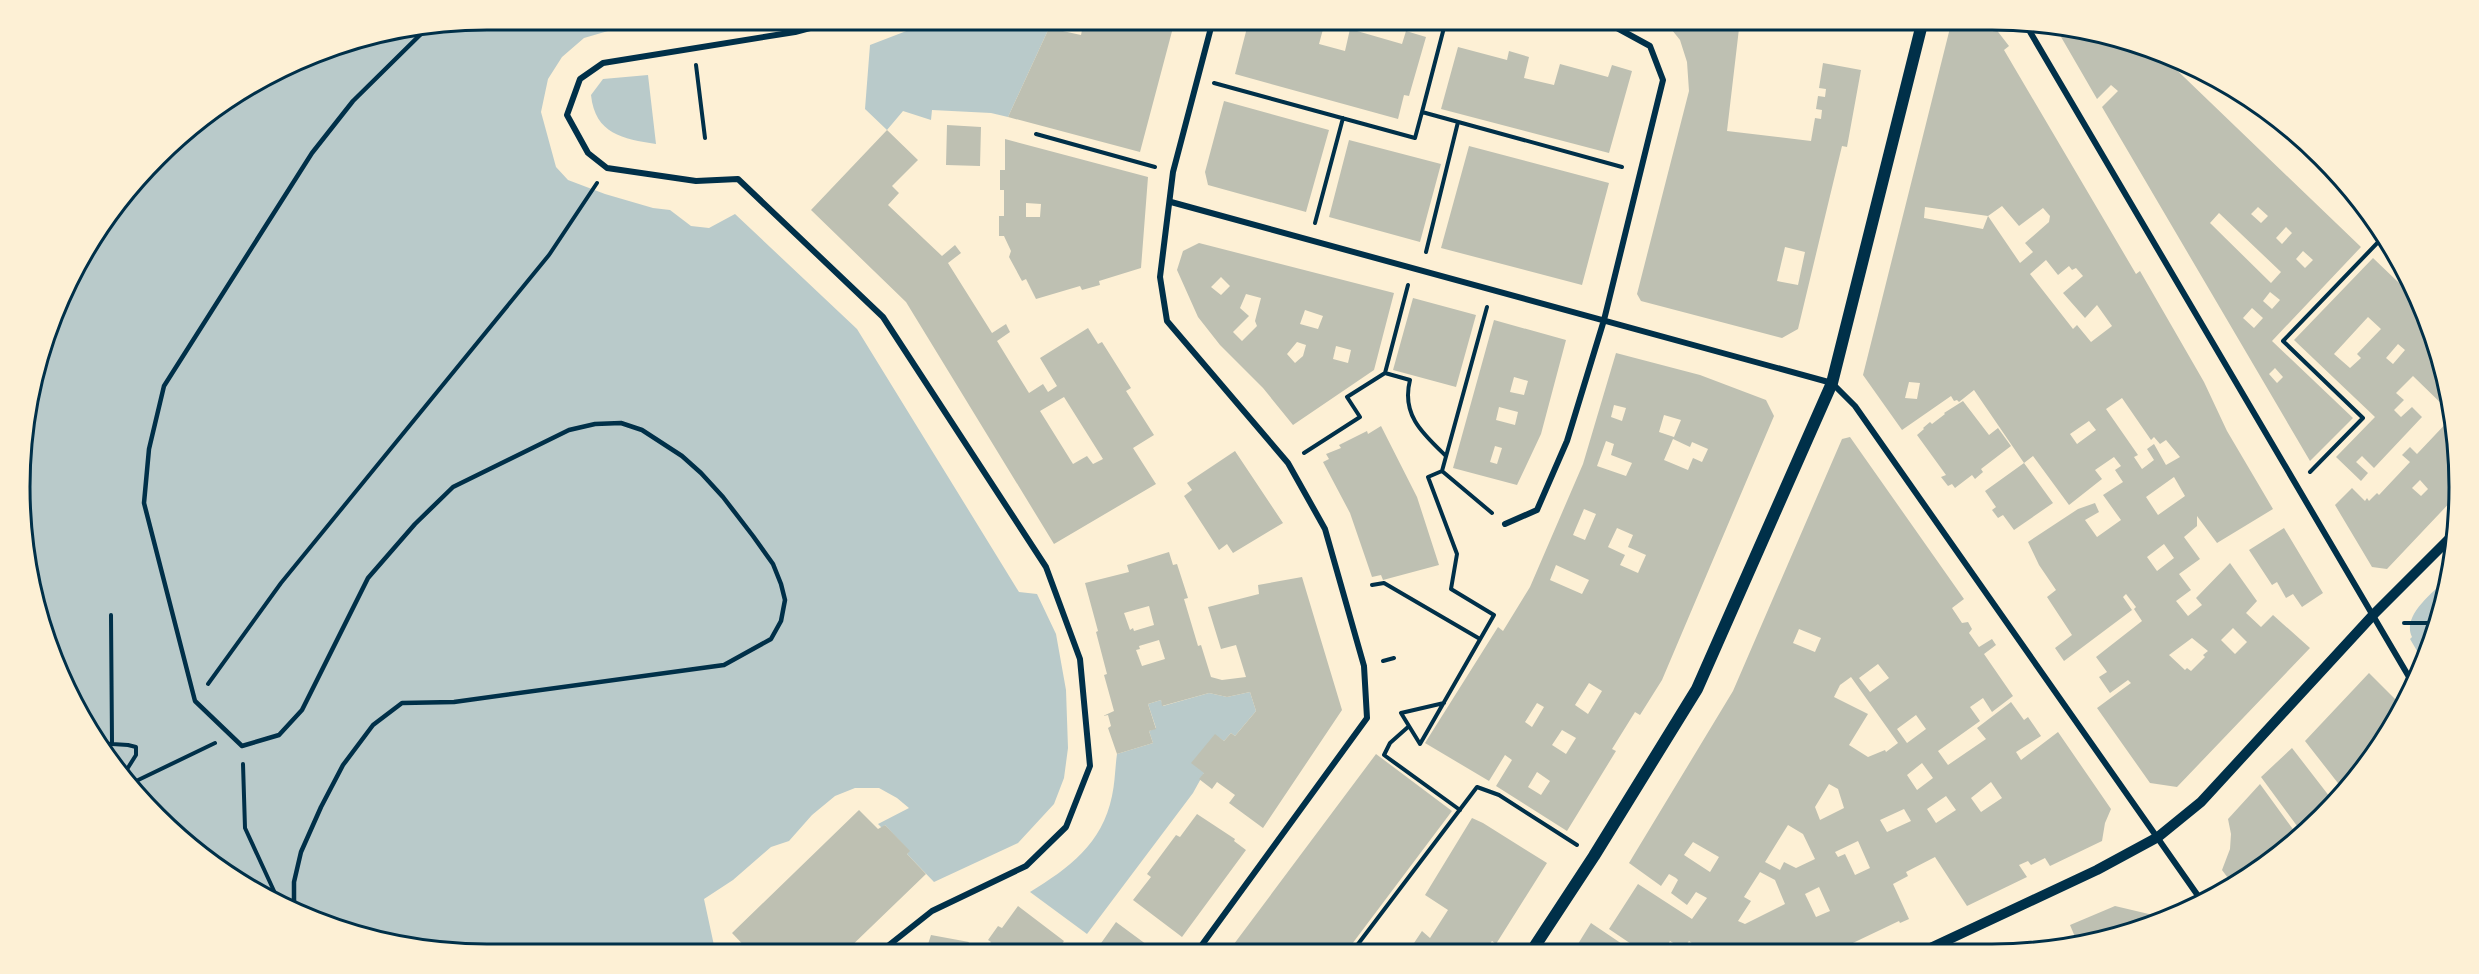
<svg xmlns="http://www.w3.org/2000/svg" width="2479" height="974" font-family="'Sofia Sans Condensed',sans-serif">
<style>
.green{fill:#b9caca}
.building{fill:#bec0b2;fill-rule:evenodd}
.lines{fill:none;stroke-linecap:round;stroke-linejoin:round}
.path{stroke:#003049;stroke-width:4}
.service{stroke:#003049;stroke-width:4.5}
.minor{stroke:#003049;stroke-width:6}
.tertiary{stroke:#003049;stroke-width:10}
.secondary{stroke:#003049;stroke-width:12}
.rim{fill:none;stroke:#003049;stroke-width:3}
</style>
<rect width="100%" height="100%" fill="#fdf0d5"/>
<path class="green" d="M487,20H714L608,31L584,38L562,57L548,79L541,112L556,167L568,180L605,194L653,208L670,210L691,226L709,228L735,214L857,329L1019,592L1037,594L1056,634L1066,690L1068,748L1064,778L1054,804L1018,843L934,882L907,854L909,851L885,825L882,828L878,824L909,808L897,798L879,788H855L835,796L812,815L789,841L771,847L733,880L704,899L715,950L718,954H487L337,930L203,858L98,746L55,666L29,579L24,426L44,336L82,254L179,135L253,82L336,44Z
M935,20H1061L1054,28H1049L1008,117L991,113L932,110L931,120L903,111L887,130L865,109L870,45Z
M648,75L656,144C623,139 595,134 591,95L603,79Z
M2449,577L2435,637L2423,661L2410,639L2412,637C2401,615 2435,591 2449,577Z
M1250,692L1256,711L1235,736L1231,733L1224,741L1215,735L1204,773L1193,793L1087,934L1030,892C1069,868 1102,844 1112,796C1115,783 1115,768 1117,754L1153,743L1149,731L1156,728L1148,704L1161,700L1163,706L1209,693L1227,697Z"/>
<path class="building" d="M1084,20H1175L1140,152L1008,117L1049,28L1081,35Z
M1249,20H1279L1302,26L1303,20L1325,22L1319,44L1345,51L1350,29L1402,44L1406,31L1426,37L1409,96L1404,95L1398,119L1235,74Z
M1664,20H1740L1727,131L1811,141L1815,118L1821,119L1822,110L1816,109L1818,96L1825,97L1826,89L1819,88L1823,63L1861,70L1847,147L1842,146L1798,329L1782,338L1641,301L1637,294L1689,91L1687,62L1680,40ZM1785,247L1805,252L1798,285L1777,281Z
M1952,20L1999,21L1992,24L2009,46L2004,50L2136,274L2140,271L2204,382L2227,431L2273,509L2217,543L2197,516V526L2184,537L2200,559L2179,574L2191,590L2176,601L2188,616L2202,605L2196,598L2230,563L2257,601L2246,613L2261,627L2273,615L2310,648L2177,787L2150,783L2097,708L2131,683L2128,680L2110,693L2099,677L2107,672L2096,657L2142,621L2134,609L2136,607L2126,594L2123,597L2132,610L2064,661L2055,648L2072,635L2047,597L2056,590L2039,565L2028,542L2078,509L2095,503L2099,512L2085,520L2097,537L2121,520L2103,495L2123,482L2115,470L2121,466L2114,457L2095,470L2102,479L2069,505L2033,456L2024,463L2053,503L2014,530L2003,515L1998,518L1992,510L1996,507L1985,491L2024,463L1974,390L1959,402L1957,400L1954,401L1951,396L1902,430L1863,375ZM2002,206L2019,226L2043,208L2050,216L2049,222L2025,243L2033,252L2020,263L1988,216L1983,229L1924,218L1925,207L1988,216ZM2046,260L2058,275L2069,266L2072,270L2076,268L2083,276L2063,293L2085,318L2097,305L2112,326L2091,342L2077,325L2073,329L2030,274ZM1909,382L1920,383L1917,399L1905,398ZM2122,398L2151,440L2154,437L2160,444L2166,440L2180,457L2166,465L2154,444L2147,449L2154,460L2142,469L2134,457L2138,455L2106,409ZM2089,421L2096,430L2077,444L2070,434ZM2174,477L2185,496L2158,515L2146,497ZM2164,544L2174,558L2157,571L2147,557ZM2233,628L2247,642L2235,654L2221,640ZM2192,638L2208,651L2203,655L2205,657L2191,671L2187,668L2185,670L2169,655Z
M2057,30L2142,44L2158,52L2361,247L2272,341L2353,418L2310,461L2102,107L2118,91L2111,85L2097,99ZM2258,207L2268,216L2261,223L2251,214ZM2219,213L2281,272L2271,283L2210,223ZM2286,227L2292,233L2282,244L2276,238ZM2303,251L2313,260L2305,268L2296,259ZM2270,292L2280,300L2272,309L2263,301ZM2252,308L2263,318L2254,328L2243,318ZM2275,368L2283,377L2277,383L2269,374Z
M1458,47L1507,60L1509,51L1529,57L1524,78L1554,85L1560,64L1608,77L1612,65L1632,71L1609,153L1441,109Z
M1224,101L1329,130L1306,212L1208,185L1205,172Z
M947,125L981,127L980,166L946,165Z
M887,130L918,160L892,186L899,193L888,205L942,256L955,245L961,253L948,263L992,333L1006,324L1010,332L997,341L1029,393L1043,384L1048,392L1057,386L1040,358L1088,328L1098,344L1102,342L1131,388L1126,391L1154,435L1133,448L1156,484L1054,544L906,302L811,210ZM1064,397L1103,459L1093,464L1087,456L1073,464L1040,411Z
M1005,139L1148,177L1141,268L1099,281L1100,285L1082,290L1080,286L1036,299L1026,279L1022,281L1009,257L1011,251L1004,236H999V216H1004V190H1000V170H1005ZM1026,203L1041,204L1040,217H1026Z
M1349,140L1441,164L1420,242L1329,217Z
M1469,146L1609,183L1582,285L1441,248Z
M1199,243L1394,293L1374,370L1293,425L1263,388L1220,345L1198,317L1177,270L1183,251ZM1221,277L1230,286L1221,295L1211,287ZM1246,294L1261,298L1255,321L1257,326L1242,341L1233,332L1249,316L1240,308ZM1305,310L1323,316L1318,329L1300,324ZM1297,342L1306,345L1303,356L1295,363L1287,354ZM1336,346L1351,350L1348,363L1333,359Z
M2373,258L2420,303L2443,366L2451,413L2413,376L2396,393L2404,400L2394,410L2401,417L2412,407L2422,417L2374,468L2362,456L2356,462L2368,473L2361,481L2336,457L2375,417L2294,340ZM2368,317L2381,329L2357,354L2361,358L2350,368L2334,354ZM2398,344L2405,350L2393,364L2386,358Z
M1413,298L1476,315L1456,387L1393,370Z
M1494,320L1566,340L1541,434L1517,485L1453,468ZM1514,377L1528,381L1524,395L1510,392ZM1499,407L1518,412L1515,425L1496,420ZM1495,446L1502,448L1497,464L1490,462Z
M1616,353L1700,375L1766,400L1774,416L1662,680L1640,715L1635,712L1612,749L1616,751L1567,831L1496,786L1512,760L1505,755L1489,781L1425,743L1498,627L1503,631L1530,587L1583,464ZM1614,405L1626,408L1622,421L1611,417ZM1664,415L1681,420L1674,437L1659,432ZM1673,439L1690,447L1692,442L1708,449L1702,462L1693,458L1688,470L1664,460ZM1606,441L1614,444L1611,455L1632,463L1626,476L1597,466ZM1584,509L1596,514L1585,540L1573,535ZM1617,528L1633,535L1628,547L1646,555L1638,573L1620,565L1625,555L1608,547ZM1556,565L1589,580L1582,594L1550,580ZM1589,683L1602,691L1588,714L1575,705ZM1537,703L1544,707L1532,727L1525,722ZM1562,730L1576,738L1566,754L1552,745ZM1537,772L1550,781L1541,795L1528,787Z
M1963,401L1989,435L1998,428L2011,446L1981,469L1983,472L1975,479L1972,475L1955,488L1952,484L1948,486L1941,477L1946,475L1917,435L1924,429L1923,428L1930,422L1932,424L1945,414L1944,413Z
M2452,417L2458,456L2457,495L2387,569L2372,567L2335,505L2352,488L2365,501L2367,498L2369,501L2377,493L2379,495L2410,462L2402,455L2410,447L2417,454ZM2420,480L2428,489L2421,496L2412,488Z
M1381,426L1417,497L1439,565L1383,580L1381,575L1372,577L1350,513L1323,462L1329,459L1326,454L1341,448L1339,445L1367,431L1368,434Z
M1850,437L1964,599L1952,608L1962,623L1968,622L1972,629L1969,633L1979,647L1992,639L1996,645L1984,654L2013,696L1992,712L1983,698L1970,707L1980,721L1938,751L1948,765L1986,739L1977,728L2011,702L2024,720L2028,717L2041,736L2016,752L2021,760L2058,732L2111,809L2105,823L2102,841L2050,866L2045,858L2031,865L2028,861L2019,865L2027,877L1967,906L1935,857L1906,872L1908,876L1893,884L1909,919L1900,923L1899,921L1836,951H1703L1689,941L1683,949L1670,941L1664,951L1643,952L1609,929L1638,884L1692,919L1707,898L1696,892L1687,905L1671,893L1678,880L1676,878L1669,874L1661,886L1629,863L1733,691L1842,439ZM1799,629L1821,638L1815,652L1793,643ZM1878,664L1889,678L1870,692L1859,678ZM1851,677L1898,743L1886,752L1885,750L1868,757L1849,745L1868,714L1834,697L1840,685ZM1916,715L1926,729L1907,743L1897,729ZM1922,763L1933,778L1917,790L1907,775ZM1991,782L2002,798L1981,812L1971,798ZM1829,784L1838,789L1844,808L1820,820L1815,807ZM1946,796L1956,810L1936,823L1927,809ZM1904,809L1911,821L1887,832L1880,820ZM1788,825L1803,834L1815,859L1796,868L1784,862L1780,870L1765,862ZM1858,841L1870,868L1855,875L1845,854L1838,857L1835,852ZM1693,842L1719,857L1710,872L1684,855ZM1760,872L1775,880L1785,904L1745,924L1738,921L1751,901L1744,897ZM1819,887L1830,911L1816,917L1805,894Z
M1235,451L1283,523L1233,553L1227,544L1219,550L1184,496L1192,490L1187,483Z
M2284,528L2323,593L2302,607L2293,594L2286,598L2277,582L2272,585L2249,550Z
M1169,552L1173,565L1177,564L1188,598L1184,599L1198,646L1201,645L1211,677L1222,680L1246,677L1236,645L1221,649L1208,607L1259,594L1258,585L1302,577L1342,710L1263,828L1229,803L1235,795L1217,782L1212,789L1199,779L1204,773L1191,763L1215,734L1224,741L1231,733L1235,736L1256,711L1250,692L1227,697L1209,693L1162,706L1161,700L1148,704L1156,729L1149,731L1153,743L1117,754L1108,728L1111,726L1108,715L1103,716L1114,711L1104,675L1107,674L1096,632L1098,631L1085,583L1129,572L1127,565ZM1149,606L1154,625L1134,631L1133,628L1130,630L1124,613ZM1159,640L1165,659L1142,666L1136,650L1140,649L1139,646Z
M2369,673L2396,700L2400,708L2381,746L2353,778L2341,787L2305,741Z
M2292,748L2333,801L2300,838L2296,833L2300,830L2261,777Z
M1376,754L1452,811L1346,952L1237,953L1231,948Z
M2260,784L2295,832L2280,843L2281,851L2231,882L2222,870L2230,849L2231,834L2228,819Z
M859,810L878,829L885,825L910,851L907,854L926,874L843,954H752L732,933Z
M1197,814L1235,839L1234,841L1246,850L1182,937L1133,900L1151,877L1147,874L1176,835L1180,837Z
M1472,818L1483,823L1547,863L1496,944L1492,941L1484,952H1408L1422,931L1430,938L1448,910L1425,895Z
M1018,906L1064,941L1055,953H997L990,948L988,950L986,949L991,942L988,940L998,926L1002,928Z
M2115,906L2170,919L2078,944L2070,925Z
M1116,922L1158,953H1089L1095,944L1099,946Z
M1591,923L1634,952H1573Z
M931,935L969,942L967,946L976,949L975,953H925Z"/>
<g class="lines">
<path class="path" d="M696,65L705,138
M1214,83L1415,138L1422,112L1622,167
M1422,112L1446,20
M1036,134L1155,167
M1315,223L1343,118
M1426,252L1458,122
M1385,373L1410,380C1401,415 1423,434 1446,456
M1304,453L1360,417L1347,397L1385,373L1408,285
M1442,471L1428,477L1457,554L1451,589L1494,615L1420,744L1401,713L1444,703
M1442,471L1487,307
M1442,471L1492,513
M2310,472L2363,418L2283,341L2384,236
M1372,585L1384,583L1480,639
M111,615L112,743
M2404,623H2437
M2437,626L2439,618
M1383,661L1394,658
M208,684L281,583L549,255L597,183
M1408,727L1390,743L1384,755L1460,810
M96,743L128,745L136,747V755L124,774
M243,764L245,828L274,891
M132,783L215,743
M1352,952L1477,787L1499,795L1577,845"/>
<path class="service" d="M294,907V882L301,852L321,807L343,765L373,725L402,703L454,702L724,665L771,639L781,621L785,600L781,584L773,564L753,536L723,497L701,473L682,456L642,430L621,423L595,424L569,430L453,487L415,524L368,578L302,710L279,735L242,746L195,701L144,503L149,449L164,386L312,153L353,101L425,30"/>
<path class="minor" d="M840,20L795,32L603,63L580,79L567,115L588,153L607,168L696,181L738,179L883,317L1046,567L1080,659L1090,766L1066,827L1026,866L932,911L879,953
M2026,25L2412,682
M1171,202L1832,383L1855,406L2201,900
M1505,524L1537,510L1567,441L1604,320L1663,80L1650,46L1617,28L1556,20
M1196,953L1367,718L1364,666L1325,529L1288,463L1167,321L1160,277L1173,172L1213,20"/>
<path class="tertiary" d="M1924,951L2097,870L2158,837L2201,802L2374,614L2456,532"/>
<path class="secondary" d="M1531,952L1594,856L1697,689L1832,383L1923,20"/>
</g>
<path d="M0 0H2479V974H0ZM487 30H1992A457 457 0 0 1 2449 487V487A457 457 0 0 1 1992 944H487A457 457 0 0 1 30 487V487A457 457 0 0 1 487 30Z" fill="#fdf0d5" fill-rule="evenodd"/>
<path class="rim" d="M487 30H1992A457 457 0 0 1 2449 487V487A457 457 0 0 1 1992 944H487A457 457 0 0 1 30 487V487A457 457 0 0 1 487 30Z"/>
</svg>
